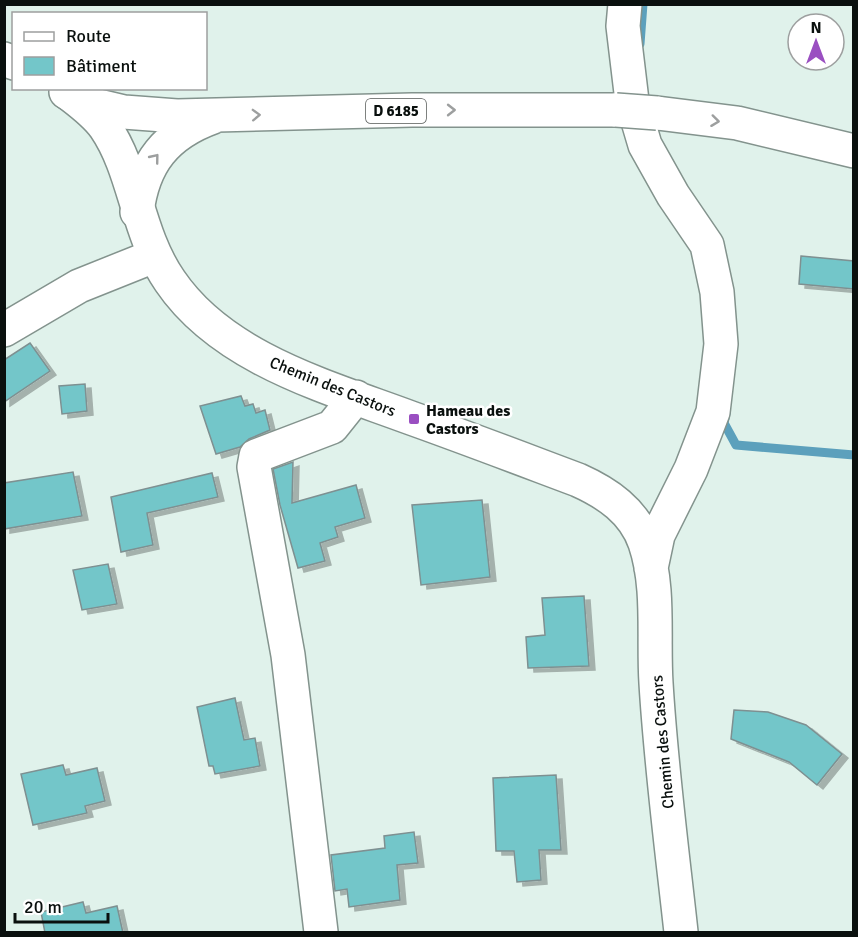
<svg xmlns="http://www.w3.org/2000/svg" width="858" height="937" font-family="Signika,sans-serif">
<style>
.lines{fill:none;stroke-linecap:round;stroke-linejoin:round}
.stream{stroke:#5ca0bc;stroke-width:9}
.building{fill:#73c6c9;stroke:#7e9091;stroke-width:1.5;filter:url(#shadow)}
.street-casing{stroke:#83938d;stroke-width:36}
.highway-casing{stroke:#83938d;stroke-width:36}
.street{stroke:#fff;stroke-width:33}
.highway{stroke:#fff;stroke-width:33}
.highway-bridge-casing{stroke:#83938d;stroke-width:36;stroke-linecap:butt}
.highway-bridge{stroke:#fff;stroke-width:33}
.oneway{stroke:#9d9f9f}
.poi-dot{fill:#9a4fc1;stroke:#fff;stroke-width:2}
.labels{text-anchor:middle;stroke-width:5;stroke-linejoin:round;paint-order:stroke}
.shield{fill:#fff;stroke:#545856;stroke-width:1.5}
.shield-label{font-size:15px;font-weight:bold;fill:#0a100e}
.street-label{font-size:16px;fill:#0a100e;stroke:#fff}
.poi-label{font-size:16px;font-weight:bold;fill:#0a100e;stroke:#fff;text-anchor:start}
</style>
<defs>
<filter id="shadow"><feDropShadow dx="6" dy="4" stdDeviation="0" flood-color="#0004"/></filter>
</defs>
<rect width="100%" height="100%" fill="#e0f2eb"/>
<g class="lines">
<path class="stream" d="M640,44L643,4
M726,413L724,423L736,445L854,455"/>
</g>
<path class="building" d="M801,256L854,261V289L799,284Z
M30,343L50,371L4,402V360Z
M85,384L87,411L62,414L59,386Z
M241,396L245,406L253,404L256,413L265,410L270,430L249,439L240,447L216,454L200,406Z
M293,462L292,503L356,485L365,518L335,527L338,537L320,543L325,561L298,568L280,505L273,469Z
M73,472L82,516L4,529V483Z
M212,473L218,497L147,513L153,545L121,552L111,497Z
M482,500L490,577L421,585L412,505Z
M108,564L117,604L82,610L73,570Z
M584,596L589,666L528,668L526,637L545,635L542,598Z
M235,698L244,740L255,738L260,766L215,774L213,766H209L197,707Z
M734,710L768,712L806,725L842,754L817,785L789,762L731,739Z
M63,765L66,775L97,768L105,801L85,806L87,813L33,825L21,774Z
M556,775L561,850H539L541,880L517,882L514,851H496L493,778Z
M414,832L418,863L397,865L400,900L349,907L347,889L335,891L331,855L385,848L384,836Z
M83,902L86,913L117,906L123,933H45L41,912Z"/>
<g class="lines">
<defs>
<path id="street" d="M625,4L623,26L632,101L645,145L673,195L707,245L717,292L721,344L713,412L691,469L658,535L651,568
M4,59L14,63
M68,93C81,103 95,113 105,127C136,172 136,232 170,281C223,359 328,387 411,418C467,438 522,459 578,480C607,493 634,511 645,543C660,587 653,638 656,683C661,767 672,850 681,932
M4,330L79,286L154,256
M321,932L288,655L254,467L256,456L332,427L356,397"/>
<path id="highway" d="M66,92L86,103L124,112L177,116L412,110H616
M657,113L737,123L854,151
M137,212C143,163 166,134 213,117"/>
</defs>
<use href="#street" class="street-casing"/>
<use href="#highway" class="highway-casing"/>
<use href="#street" class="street"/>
<use href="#highway" class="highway"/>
<defs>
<path id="highway-bridge" d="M616,110L657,113"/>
</defs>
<use href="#highway-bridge" class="highway-bridge-casing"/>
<use href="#highway-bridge" class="highway-bridge"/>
</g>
<defs><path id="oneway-chevron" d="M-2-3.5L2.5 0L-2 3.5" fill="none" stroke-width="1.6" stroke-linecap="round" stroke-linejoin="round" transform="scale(1.5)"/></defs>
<g class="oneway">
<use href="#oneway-chevron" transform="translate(451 110)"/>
<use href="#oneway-chevron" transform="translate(256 115) rotate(-2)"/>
<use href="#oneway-chevron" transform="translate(715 121) rotate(7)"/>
<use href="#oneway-chevron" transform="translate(155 158) rotate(-51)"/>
</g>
<rect class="poi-dot" x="408" y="413" width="12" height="12" rx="3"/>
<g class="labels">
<rect class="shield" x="366" y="99" width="60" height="24" rx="4.5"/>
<g class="shield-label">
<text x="396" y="116">D 6185</text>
</g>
<g class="street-label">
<text transform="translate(333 386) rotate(22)" y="6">Chemin des Castors</text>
<text transform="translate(662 742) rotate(-95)" y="6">Chemin des Castors</text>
</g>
<g class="poi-label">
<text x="426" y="416">Hameau des<tspan x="426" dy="18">Castors</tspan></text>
</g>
</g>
<rect width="858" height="937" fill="none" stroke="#0a100e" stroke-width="12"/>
<rect x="12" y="12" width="195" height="78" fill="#ffffff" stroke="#9d9f9f" stroke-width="1.5"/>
<rect x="24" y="32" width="30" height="9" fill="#ffffff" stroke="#9d9f9f" stroke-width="1.5"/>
<text x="66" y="42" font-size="18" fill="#0a100e">Route</text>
<rect x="24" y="57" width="30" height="18" fill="#73c6c9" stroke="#9d9f9f" stroke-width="1.5"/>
<text x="66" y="72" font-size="18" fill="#0a100e">Bâtiment</text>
<g transform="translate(816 42)"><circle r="28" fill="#ffffff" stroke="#9d9f9f" stroke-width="1.5"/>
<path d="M0-4.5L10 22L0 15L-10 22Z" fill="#9a4fc1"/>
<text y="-9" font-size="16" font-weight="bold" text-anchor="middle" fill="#0a100e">N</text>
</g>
<path d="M15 913v9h93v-9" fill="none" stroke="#0a100e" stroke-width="3"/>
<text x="24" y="913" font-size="18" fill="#0a100e" stroke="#ffffff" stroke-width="4.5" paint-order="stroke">20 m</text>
</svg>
